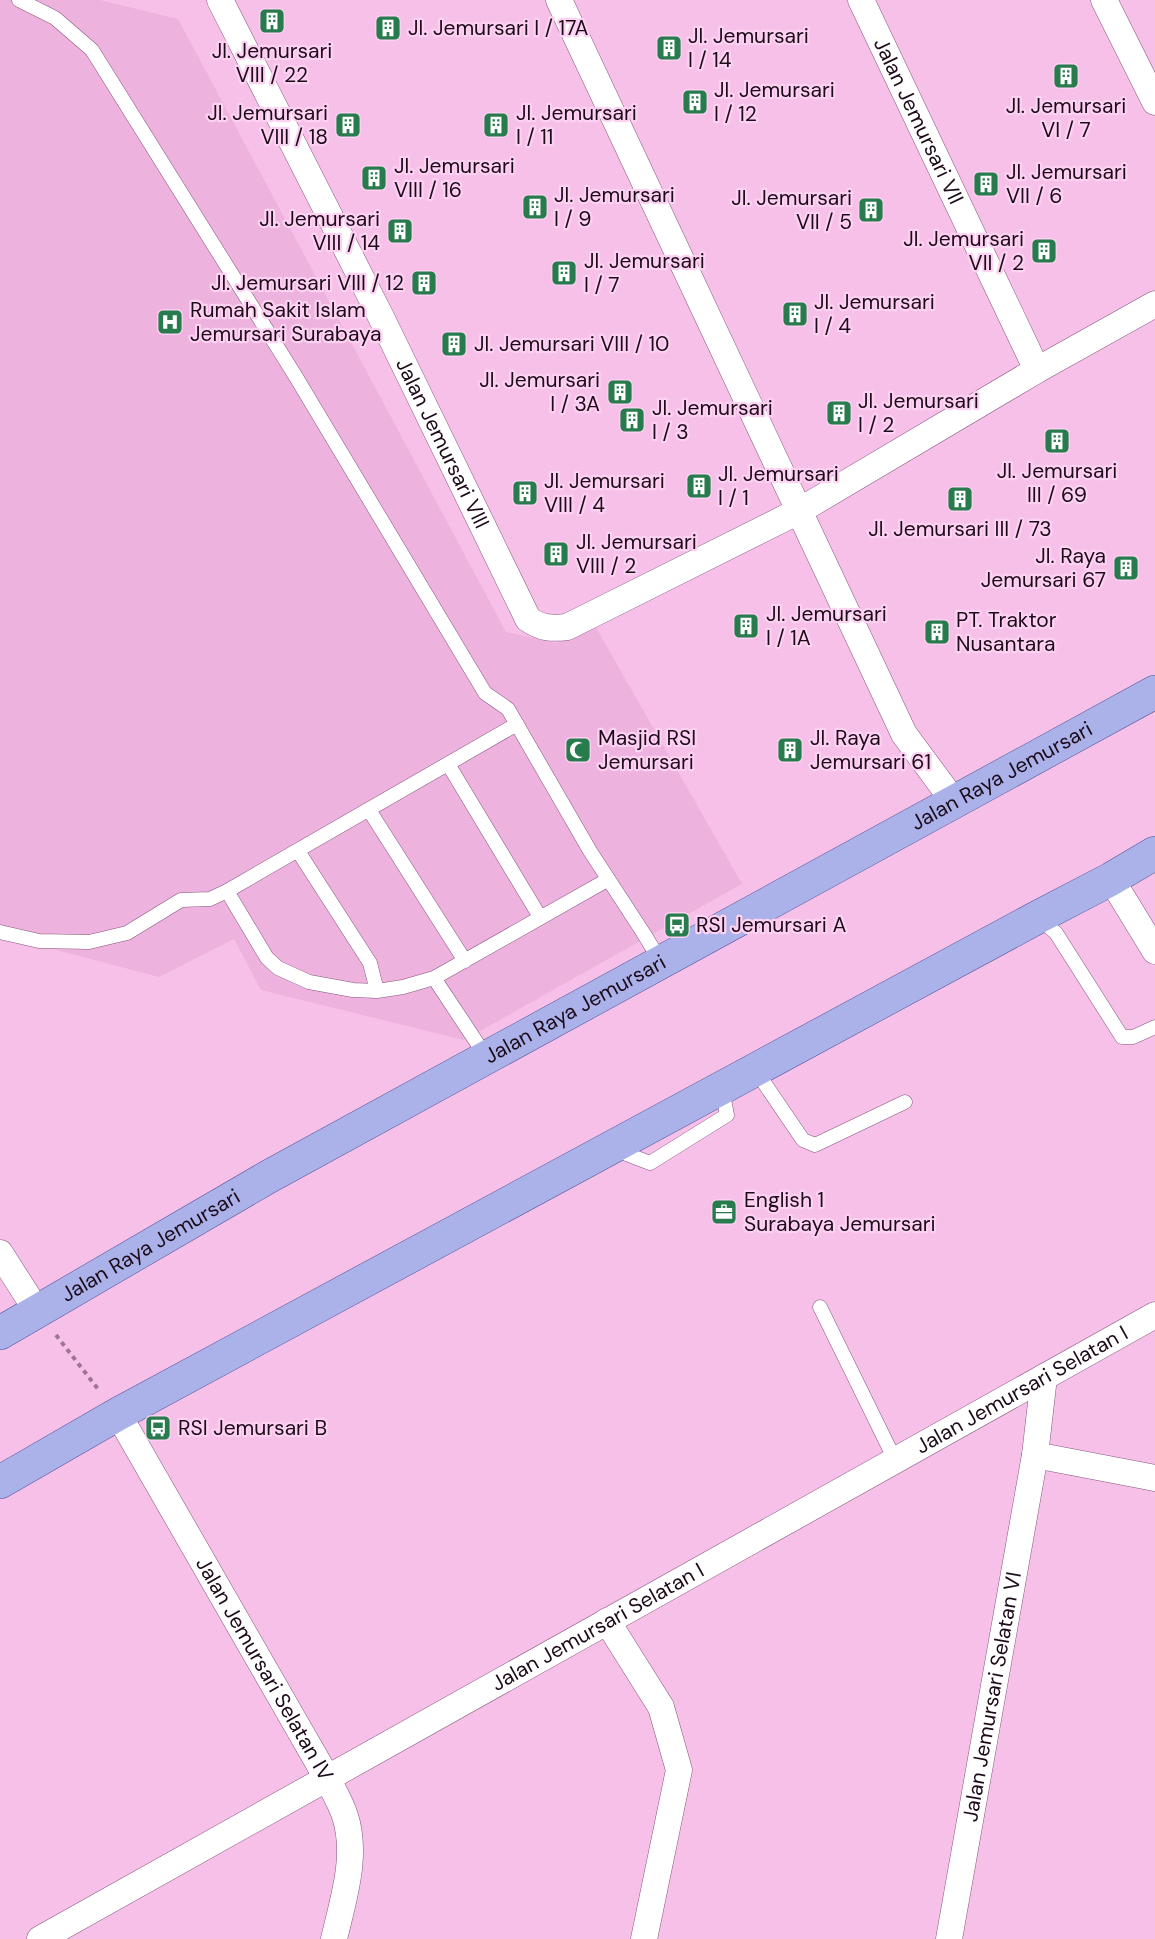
<svg xmlns="http://www.w3.org/2000/svg" width="1155" height="1939" font-family="'DM Sans',sans-serif">
<style>
.built{fill:#eeb2df}
.lines{fill:none;stroke-linecap:round;stroke-linejoin:round}
.lane-casing{stroke:#86567b;stroke-width:15}
.street-casing{stroke:#86567b;stroke-width:27}
.primary-casing{stroke:#545697;stroke-width:34}
.path{stroke:#9e7694;stroke-width:4;stroke-dasharray:4.5 4.5;stroke-linecap:butt}
.lane{stroke:#fff;stroke-width:14}
.street{stroke:#fff;stroke-width:26}
.primary{stroke:#aab2e9;stroke-width:33}
.labels{text-anchor:middle;stroke-width:4.5;stroke-linejoin:round;paint-order:stroke}
.poi-label{font-size:21px;fill:#1e0b1a;stroke:#fdd1f2;text-anchor:start}
.street-label{font-size:21px;fill:#1e0b1a;stroke:#fdd1f2}
</style>
<rect width="100%" height="100%" fill="#f6c0e9"/>
<path class="built" d="M0,0H100L178,19L506,632L556,643L594,624L742,884L464,1040L261,990L234,939L159,977L0,935Z"/>
<g class="lines">
<defs>
<path id="lane" d="M19,0L55,18L92,50L296,377L485,693L508,709L590,851L644,934L661,962
M448,764L540,917
M369,810L465,961
M298,851L370,963L377,991
M227,891L517,724
M1039,918L1056,933L1122,1037H1133L1155,1027
M0,932L39,941L89,942L127,933L181,900L210,899L227,891L267,958L278,968L309,982L353,990L377,991L403,987L434,978L607,880
M434,978L487,1058
M756,1071L803,1140L815,1145L905,1102
M616,1150L650,1163L727,1115L722,1089
M820,1307L895,1460"/>
<g id="street">
<path id="s1" d="M220,0L381,317L528,619C541,628 551,629 567,627L799,511L1037,370L1155,304"/>
<path d="M559,0L904,734L955,803"/>
<path id="s2" d="M861,0L1037,370"/>
<path d="M1104,0L1155,102"/>
<path d="M1111,879L1155,951"/>
<path d="M0,1253L37,1311"/>
<path d="M1044,1377L1035,1455L1155,1478"/>
<path id="s3" d="M118,1414L327,1778C333,1790 341,1803 345,1816C358,1856 343,1900 334,1939"/>
<path d="M607,1621L661,1707L679,1770L644,1939"/>
<path id="s4" d="M40,1939L1155,1315"/>
<path id="s5" d="M949,1939L1035,1455"/>
</g>
<g id="primary">
<path id="s6" d="M0,1333L268,1177L1155,692"/>
<path d="M0,1482L118,1414L1038,917L1111,879L1155,853"/>
</g>
</defs>
<use href="#lane" class="lane-casing"/>
<use href="#street" class="street-casing"/>
<use href="#primary" class="primary-casing"/>
<path class="path" d="M56,1335L98,1389"/>
<use href="#lane" class="lane"/>
<use href="#street" class="street"/>
<use href="#primary" class="primary"/>
</g>
<defs>
<symbol id="building-square" viewBox="-11 -11 22 22"><rect x="-9" y="-9" width="18" height="18" rx="4" fill="#277b4d" stroke="#fdd1f2"/><path d="M-4-6H4V6H1V3H-1V6H-4ZM-2.5-4.3h1.7v1.8h-1.7ZM.8-4.3h1.7v1.8H.8ZM-2.5-1h1.7V.8h-1.7ZM.8-1h1.7V.8H.8Z" fill="#fff"/></symbol>
<symbol id="hospital-square" viewBox="-11 -11 22 22"><rect x="-9" y="-9" width="18" height="18" rx="4" fill="#277b4d" stroke="#fdd1f2"/><path d="M-5-5h3v3.5h4V-5h3V5h-3V1.5h-4V5h-3Z" fill="#fff"/></symbol>
<symbol id="mosque-square" viewBox="-11 -11 22 22"><rect x="-9" y="-9" width="18" height="18" rx="4" fill="#277b4d" stroke="#fdd1f2"/><path d="M3.5-4.9A6 6 0 1 0 3.5 4.9A5 5 0 1 1 3.5-4.9Z" fill="#fff"/></symbol>
<symbol id="bus-square" viewBox="-11 -11 22 22"><rect x="-9" y="-9" width="18" height="18" rx="4" fill="#277b4d" stroke="#fdd1f2"/><path d="M-5-6H5V4H4V6H2V4H-2V6H-4V4H-5ZM-3.5-4V0h7V-4ZM-3.5 1.2v1.5H-2V1.2ZM2 1.2v1.5H3.5V1.2Z" fill="#fff"/></symbol>
<symbol id="office-square" viewBox="-11 -11 22 22"><rect x="-9" y="-9" width="18" height="18" rx="4" fill="#277b4d" stroke="#fdd1f2"/><path d="M-6-3h4V-5.5h4V-3h4V5H-6ZM-1-4.5V-3h2v-1.5ZM-6 0V1H6V0Z" fill="#fff"/></symbol>
</defs>
<g fill-rule="evenodd">
<use href="#building-square" x="257" y="6" width="30" height="30"/>
<use href="#building-square" x="373" y="13" width="30" height="30"/>
<use href="#building-square" x="654" y="33" width="30" height="30"/>
<use href="#building-square" x="1051" y="61" width="30" height="30"/>
<use href="#building-square" x="680" y="87" width="30" height="30"/>
<use href="#building-square" x="333" y="110" width="30" height="30"/>
<use href="#building-square" x="481" y="110" width="30" height="30"/>
<use href="#building-square" x="359" y="163" width="30" height="30"/>
<use href="#building-square" x="971" y="169" width="30" height="30"/>
<use href="#building-square" x="520" y="192" width="30" height="30"/>
<use href="#building-square" x="856" y="195" width="30" height="30"/>
<use href="#building-square" x="385" y="216" width="30" height="30"/>
<use href="#building-square" x="1029" y="236" width="30" height="30"/>
<use href="#building-square" x="549" y="258" width="30" height="30"/>
<use href="#building-square" x="409" y="268" width="30" height="30"/>
<use href="#building-square" x="780" y="299" width="30" height="30"/>
<use href="#hospital-square" x="155" y="307" width="30" height="30"/>
<use href="#building-square" x="439" y="329" width="30" height="30"/>
<use href="#building-square" x="605" y="377" width="30" height="30"/>
<use href="#building-square" x="824" y="398" width="30" height="30"/>
<use href="#building-square" x="617" y="405" width="30" height="30"/>
<use href="#building-square" x="1042" y="426" width="30" height="30"/>
<use href="#building-square" x="684" y="471" width="30" height="30"/>
<use href="#building-square" x="510" y="478" width="30" height="30"/>
<use href="#building-square" x="945" y="484" width="30" height="30"/>
<use href="#building-square" x="541" y="539" width="30" height="30"/>
<use href="#building-square" x="1111" y="553" width="30" height="30"/>
<use href="#building-square" x="731" y="611" width="30" height="30"/>
<use href="#building-square" x="922" y="617" width="30" height="30"/>
<use href="#mosque-square" x="563" y="735" width="30" height="30"/>
<use href="#building-square" x="775" y="735" width="30" height="30"/>
<use href="#bus-square" x="662" y="910" width="30" height="30"/>
<use href="#office-square" x="709" y="1197" width="30" height="30"/>
<use href="#bus-square" x="143" y="1413" width="30" height="30"/>
</g>
<g class="labels">
<g class="poi-label">
<text x="408" y="35">Jl. Jemursari I / 17A</text>
<text x="688" y="43">Jl. Jemursari<tspan x="688" dy="24">I / 14</tspan></text>
<text x="272" y="58" text-anchor="middle">Jl. Jemursari<tspan x="272" dy="24">VIII / 22</tspan></text>
<text x="714" y="97">Jl. Jemursari<tspan x="714" dy="24">I / 12</tspan></text>
<text x="1066" y="113" text-anchor="middle">Jl. Jemursari<tspan x="1066" dy="24">VI / 7</tspan></text>
<text x="328" y="120" text-anchor="end">Jl. Jemursari<tspan x="328" dy="24">VIII / 18</tspan></text>
<text x="516" y="120">Jl. Jemursari<tspan x="516" dy="24">I / 11</tspan></text>
<text x="394" y="173">Jl. Jemursari<tspan x="394" dy="24">VIII / 16</tspan></text>
<text x="1006" y="179">Jl. Jemursari<tspan x="1006" dy="24">VII / 6</tspan></text>
<text x="554" y="202">Jl. Jemursari<tspan x="554" dy="24">I / 9</tspan></text>
<text x="852" y="205" text-anchor="end">Jl. Jemursari<tspan x="852" dy="24">VII / 5</tspan></text>
<text x="380" y="226" text-anchor="end">Jl. Jemursari<tspan x="380" dy="24">VIII / 14</tspan></text>
<text x="1024" y="246" text-anchor="end">Jl. Jemursari<tspan x="1024" dy="24">VII / 2</tspan></text>
<text x="584" y="268">Jl. Jemursari<tspan x="584" dy="24">I / 7</tspan></text>
<text x="404" y="290" text-anchor="end">Jl. Jemursari VIII / 12</text>
<text x="814" y="309">Jl. Jemursari<tspan x="814" dy="24">I / 4</tspan></text>
<text x="190" y="317">Rumah Sakit Islam<tspan x="190" dy="24">Jemursari Surabaya</tspan></text>
<text x="474" y="351">Jl. Jemursari VIII / 10</text>
<text x="600" y="387" text-anchor="end">Jl. Jemursari<tspan x="600" dy="24">I / 3A</tspan></text>
<text x="858" y="408">Jl. Jemursari<tspan x="858" dy="24">I / 2</tspan></text>
<text x="652" y="415">Jl. Jemursari<tspan x="652" dy="24">I / 3</tspan></text>
<text x="1057" y="478" text-anchor="middle">Jl. Jemursari<tspan x="1057" dy="24">III / 69</tspan></text>
<text x="718" y="481">Jl. Jemursari<tspan x="718" dy="24">I / 1</tspan></text>
<text x="544" y="488">Jl. Jemursari<tspan x="544" dy="24">VIII / 4</tspan></text>
<text x="960" y="536" text-anchor="middle">Jl. Jemursari III / 73</text>
<text x="576" y="549">Jl. Jemursari<tspan x="576" dy="24">VIII / 2</tspan></text>
<text x="1106" y="563" text-anchor="end">Jl. Raya<tspan x="1106" dy="24">Jemursari 67</tspan></text>
<text x="766" y="621">Jl. Jemursari<tspan x="766" dy="24">I / 1A</tspan></text>
<text x="956" y="627">PT. Traktor<tspan x="956" dy="24">Nusantara</tspan></text>
<text x="598" y="745">Masjid RSI<tspan x="598" dy="24">Jemursari</tspan></text>
<text x="810" y="745">Jl. Raya<tspan x="810" dy="24">Jemursari 61</tspan></text>
<text x="696" y="932">RSI Jemursari A</text>
<text x="744" y="1207">English 1<tspan x="744" dy="24">Surabaya Jemursari</tspan></text>
<text x="178" y="1435">RSI Jemursari B</text>
</g>
<g class="street-label">
<text dy="7" stroke="none"><textPath href="#s2" startOffset="134">Jalan Jemursari VII</textPath></text>
<text dy="7" stroke="none"><textPath href="#s1" startOffset="496">Jalan Jemursari VIII</textPath></text>
<text dy="7" stroke="none"><textPath href="#s6" startOffset="1146">Jalan Raya Jemursari</textPath></text>
<text dy="7" stroke="none"><textPath href="#s6" startOffset="660">Jalan Raya Jemursari</textPath></text>
<text dy="7" stroke="none"><textPath href="#s6" startOffset="174">Jalan Raya Jemursari</textPath></text>
<text dy="7" stroke="none"><textPath href="#s4" startOffset="1125">Jalan Jemursari Selatan I</textPath></text>
<text dy="7" stroke="none"><textPath href="#s4" startOffset="639">Jalan Jemursari Selatan I</textPath></text>
<text dy="7" stroke="none"><textPath href="#s3" startOffset="294">Jalan Jemursari Selatan IV</textPath></text>
<text dy="7" stroke="none"><textPath href="#s5" startOffset="246">Jalan Jemursari Selatan VI</textPath></text>
</g>
</g>
</svg>
